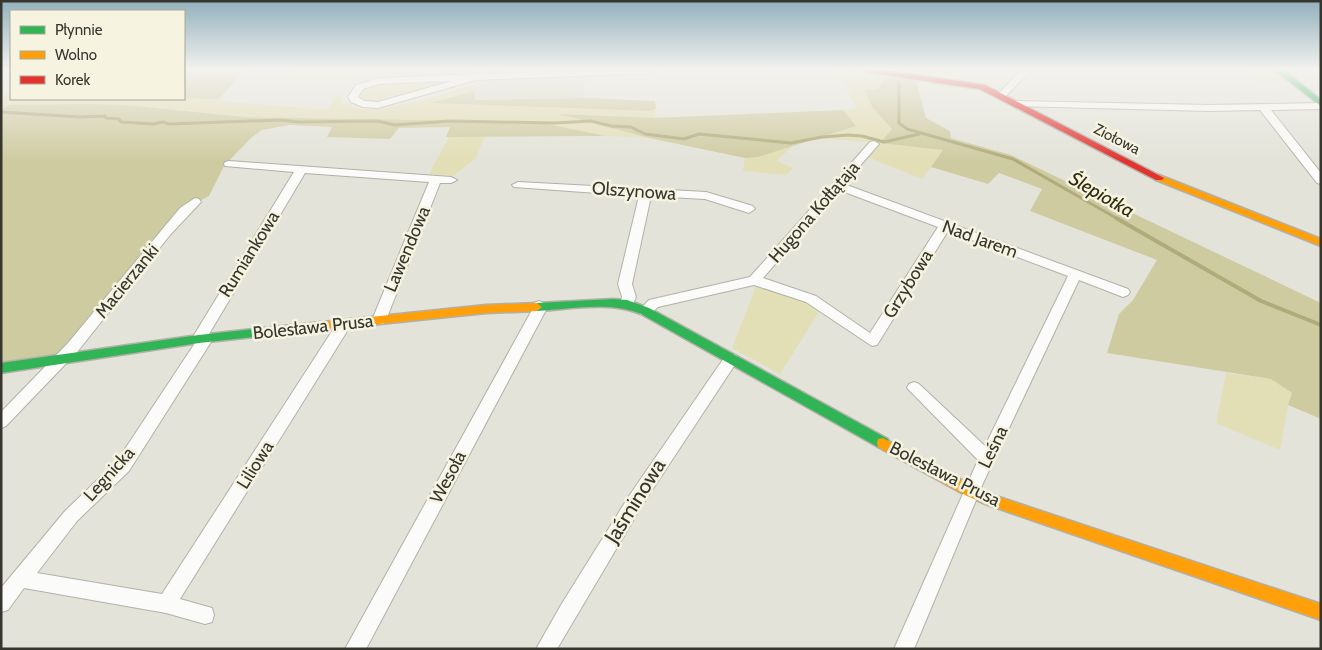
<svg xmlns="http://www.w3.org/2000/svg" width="1322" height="650" font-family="Cabin,sans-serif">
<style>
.built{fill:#dedcc9}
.green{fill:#e2deb5}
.forest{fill:#cfcba1}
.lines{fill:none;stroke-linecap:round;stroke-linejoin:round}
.stream-far1{stroke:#b0ab7a;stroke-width:3}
.stream{stroke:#b0ab7a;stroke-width:4}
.street-casing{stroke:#b2b1a9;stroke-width:2}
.fast-casing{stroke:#b2b1a9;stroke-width:3}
.slow-casing{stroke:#b2b1a9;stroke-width:3}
.jam-casing{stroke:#b2b1a9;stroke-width:3}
.street{fill:#fbfbf9;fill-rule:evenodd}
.fast{fill:#30b455;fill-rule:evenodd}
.slow{fill:#ff9f0a;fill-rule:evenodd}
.jam{fill:#e5322d;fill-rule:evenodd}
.labels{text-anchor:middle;stroke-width:5;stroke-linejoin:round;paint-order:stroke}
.far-street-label{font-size:15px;fill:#36352e;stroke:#f6f4e1}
.street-label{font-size:18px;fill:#36352e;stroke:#f6f4e1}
.water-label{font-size:19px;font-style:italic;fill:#2d2a0b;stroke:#f6f4e1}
.near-street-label{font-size:21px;fill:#36352e;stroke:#f6f4e1}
</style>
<rect width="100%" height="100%" fill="#e4e3d9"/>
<path class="built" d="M585,77L583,98L475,100L476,84L473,82Z"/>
<path class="green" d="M301,70H440L439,72L356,76H296Z
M1244,70H1273L1286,81H1260Z
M838,71L886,77L878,89L865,90L872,107L892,129L881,143L944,150L922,179L858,153L868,142L818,138L856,126L843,110L857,109Z
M440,81H455L383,98L380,102H365L358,97C361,85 373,85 385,83L380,86L433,84Z
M476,84L475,91L433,103L648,111L656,109L655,118L562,114L649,138L605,136L538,122L245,117L126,105H9L1,109V94L11,91V99L184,98L219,99L228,102L327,110L337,95L341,96V101L345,105L348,103L352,107C385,116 442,93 476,84Z
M449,137H485L475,159L453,176L429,174Z
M793,146L776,161L793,168L786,175L743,171L745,158L758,157Z
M757,284L799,298L819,312L780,374L732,348Z
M1226,373L1271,379L1292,393L1288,405L1280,450L1216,423Z"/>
<path class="forest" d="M184,70L244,71L219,99L184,98Z
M886,77L916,81L926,118L950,131L951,138L1011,155L1321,303V419L1288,405L1292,393L1271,379L1107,353L1119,314L1133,300L1157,260L1030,211L1042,189L999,173L988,184L931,167L943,150L880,143L892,129L872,107L865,90L878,89Z
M475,91V100L588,98L655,101L656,109L648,111L431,103Z
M87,104L126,105L245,117L538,122L605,136L446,137L450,127L399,128L390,139L327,137L332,127L289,125L262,130L251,138L224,166L209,196L196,203L71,345L52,358L1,365V109L9,105Z
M843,110L856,126L758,157L745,158L649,138L559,114L655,118Z"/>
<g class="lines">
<path class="stream-far1" d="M899,82V123L907,129L1013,159L1118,219
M1,112L80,117L105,116L106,118L119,119L121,122L153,124L163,122L169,124L280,120L299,122L377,121L395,125L449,121L554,123L591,121L611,126L631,127L645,134L684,139L699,134L791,143L822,137L848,135L862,136L884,142L919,134"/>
<path class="stream" d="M1116,218L1261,301L1321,325"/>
<defs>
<path id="street" d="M577,70H657L652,73L476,80L378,108L363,107L351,102L348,97L356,85L378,78L475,74L483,72L487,74ZM452,81L378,102L365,101L358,97L363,89L379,84Z
M1021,70H1031L1004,98H998V94Z
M1017,101L1209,105L1321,103V109L1271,110L1321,173V184L1317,183L1260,110L1209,111L1014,106L1012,104Z
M874,141L879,144L844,184L1128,289L1130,292L1128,295L1123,297L1079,280L984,481L914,649H894L978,460L907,388L909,384L914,382L919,384L985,446L1068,276L948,231L877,345L872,346L806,302L754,285L658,307C652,312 649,317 640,314L638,311L649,300L750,277L870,142ZM839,190L938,227L870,333L816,296L763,278Z
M229,161L451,177L457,180L451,183H440L386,320L384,324H374L372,320L429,182L305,173L209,334L213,338L211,342L129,471L77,521L37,573L162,594L334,328L337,320H347L349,324L346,333L180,599L212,608L214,615L212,622L205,624L166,613L24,588L8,610L1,612V588L65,511L117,461L195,343L192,339L194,335L294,172L225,166L224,164L225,162Z
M518,182L706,192L753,206L755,209L749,213L705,199L651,196L632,284L636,297L632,307H622L620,304L622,297L618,284L639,196L514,187L512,185Z
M195,198L199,199L201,202L170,235L78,351L6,426L1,428V412L68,343L180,208Z
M539,301L544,303L546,310L366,649H345L532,310L534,303Z
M731,354L736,355L738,359L736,363L641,507L557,649H536L561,605L629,496L726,355Z"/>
<path id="fast" d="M1275,70H1284L1321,100V106Z
M613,299L627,300L649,308L888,439L889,443L888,447L883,448L878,447L641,314C609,301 571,309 537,311L532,307L537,303Z
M264,328L270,332L264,336L199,343L1,373V363L199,335Z"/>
<path id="slow" d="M1159,175L1321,239V246L1156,180L1154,178Z
M537,303L542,307L537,311L486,313L264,336L258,332L264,328L486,305Z
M883,438L977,488L996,496L1321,604V620L988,505L967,496L878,447L877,443L878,439Z"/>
<path id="jam" d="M863,70H884L985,85L1164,178L1162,180H1156L980,89L867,72Z"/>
</defs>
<use href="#street" class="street-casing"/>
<use href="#fast" class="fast-casing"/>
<use href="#slow" class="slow-casing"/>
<use href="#jam" class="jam-casing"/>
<use href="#street" class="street"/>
<use href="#fast" class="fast"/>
<use href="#slow" class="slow"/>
<use href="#jam" class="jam"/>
</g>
<linearGradient id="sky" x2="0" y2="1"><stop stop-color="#91b0bc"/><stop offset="0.43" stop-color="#f3f2ee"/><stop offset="1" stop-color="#f3f2ee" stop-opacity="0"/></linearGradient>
<rect width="1322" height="161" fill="url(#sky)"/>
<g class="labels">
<g class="far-street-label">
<text transform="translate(1117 139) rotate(27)" y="5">Ziołowa</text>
</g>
<g class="street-label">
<text transform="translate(634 191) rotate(4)" y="6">Olszynowa</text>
<text transform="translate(814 212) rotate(-49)" y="6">Hugona Kołłątaja</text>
<text transform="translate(980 239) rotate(20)" y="6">Nad Jarem</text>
<text transform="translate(407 249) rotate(-67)" y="6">Lawendowa</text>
<text transform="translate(249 254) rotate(-58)" y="6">Rumiankowa</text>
<text transform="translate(127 281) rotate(-51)" y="6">Macierzanki</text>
<text transform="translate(908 284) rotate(-58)" y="6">Grzybowa</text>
<text transform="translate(313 327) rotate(-6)" y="6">Bolesława Prusa</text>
<text transform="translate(993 447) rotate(-64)" y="6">Leśna</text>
<text transform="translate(255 465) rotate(-58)" y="6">Liliowa</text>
<text transform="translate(109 474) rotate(-48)" y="6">Legnicka</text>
<text transform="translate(945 474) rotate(27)" y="6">Bolesława Prusa</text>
<text transform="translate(448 477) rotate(-62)" y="6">Wesoła</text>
</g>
<g class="water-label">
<text transform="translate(1102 194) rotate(30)" y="7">Ślepiotka</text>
</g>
<g class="near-street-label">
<text transform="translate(635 501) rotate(-58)" y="7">Jaśminowa</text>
</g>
</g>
<rect width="1322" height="650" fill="none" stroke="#36352e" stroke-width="5"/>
<rect x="10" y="10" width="175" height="90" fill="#f6f4e1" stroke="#a9a899"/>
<rect x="20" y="26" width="25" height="8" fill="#30b455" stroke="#a9a899"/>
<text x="55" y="35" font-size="15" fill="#36352e">Płynnie</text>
<rect x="20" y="51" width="25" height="8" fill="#ff9f0a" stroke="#a9a899"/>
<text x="55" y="60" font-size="15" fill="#36352e">Wolno</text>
<rect x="20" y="76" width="25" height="8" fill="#e5322d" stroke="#a9a899"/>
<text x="55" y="85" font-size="15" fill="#36352e">Korek</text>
</svg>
